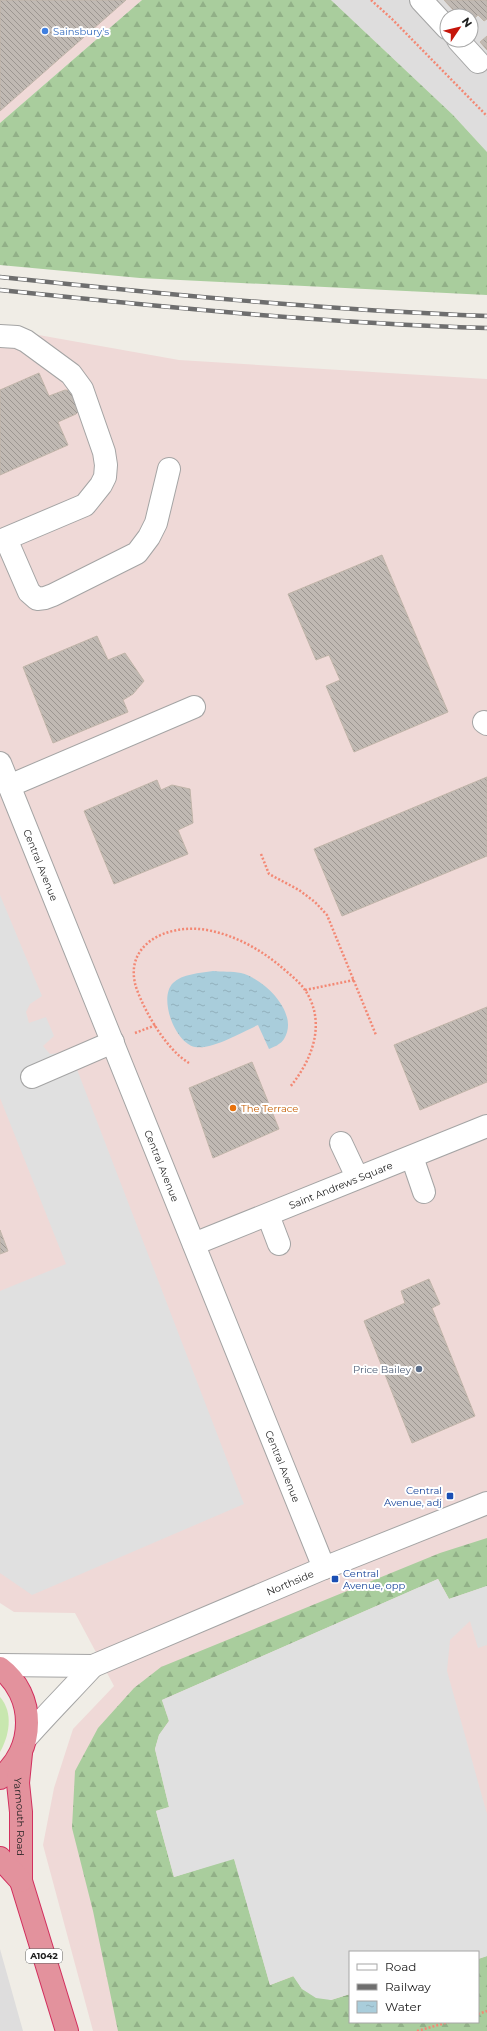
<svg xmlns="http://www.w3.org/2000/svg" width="487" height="2031" font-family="Montserrat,sans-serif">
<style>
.residential{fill:#dedddd;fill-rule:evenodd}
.commercial{fill:#efd9d7;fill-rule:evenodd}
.grass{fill:#c8e7af}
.forest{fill:url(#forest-firs)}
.parking{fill:#e0e0e0}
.water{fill:url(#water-ripples)}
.building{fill:url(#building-back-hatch);stroke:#c1b5a9}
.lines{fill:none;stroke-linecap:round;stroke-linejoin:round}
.minor-casing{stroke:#a4a4a4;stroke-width:24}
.highway-casing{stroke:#d22f5e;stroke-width:24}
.path{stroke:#f38874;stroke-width:2.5;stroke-dasharray:2 2;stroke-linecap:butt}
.minor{stroke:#fff;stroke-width:22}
.highway{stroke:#e3929d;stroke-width:22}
.rail-casing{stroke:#6e6e6e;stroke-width:4.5}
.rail{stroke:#fff;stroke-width:3;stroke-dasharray:9;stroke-linecap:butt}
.shop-dot{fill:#3f7fe0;stroke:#fff;stroke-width:1.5}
.food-dot{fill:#e8710a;stroke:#fff;stroke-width:1.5}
.service-dot{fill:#5c6f8a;stroke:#fff;stroke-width:1.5}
.transit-dot{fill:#1a4fb4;stroke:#fff;stroke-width:1.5}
.labels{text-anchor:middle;stroke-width:4;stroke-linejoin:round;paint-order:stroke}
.shield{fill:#fff;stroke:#636363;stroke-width:1}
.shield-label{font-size:9px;font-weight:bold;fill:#202020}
.shop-label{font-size:10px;fill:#366cbe;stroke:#fff;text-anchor:start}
.street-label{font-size:10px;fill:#202020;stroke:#fff}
.food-label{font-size:10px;fill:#c56008;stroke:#fff;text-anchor:start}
.service-label{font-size:10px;fill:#4e5e75;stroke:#fff;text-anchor:end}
.transit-label{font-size:10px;fill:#164399;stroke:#fff;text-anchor:end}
</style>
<defs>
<pattern id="forest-firs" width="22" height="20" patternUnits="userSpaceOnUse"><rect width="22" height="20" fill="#a9cd9d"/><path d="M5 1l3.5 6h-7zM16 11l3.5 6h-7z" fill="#91b087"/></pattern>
<pattern id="water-ripples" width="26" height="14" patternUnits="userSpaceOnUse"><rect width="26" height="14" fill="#a9cddb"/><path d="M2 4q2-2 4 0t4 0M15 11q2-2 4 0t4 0" fill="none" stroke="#91b0bc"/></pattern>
<pattern id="building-back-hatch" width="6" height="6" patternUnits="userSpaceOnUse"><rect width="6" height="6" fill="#c0b9b3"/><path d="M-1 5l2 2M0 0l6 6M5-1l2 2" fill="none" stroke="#9c9691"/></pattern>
</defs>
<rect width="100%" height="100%" fill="#f0ede6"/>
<path class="residential" d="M331,0H487V152L453,115ZM447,16H471V40H447Z
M0,1949L23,2031H0Z"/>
<path class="commercial" d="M0,0H142L0,123Z
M0,331L33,334L179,360L487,379V2031H93L43,1845L54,1788L73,1729L114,1686L75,1613L14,1612L0,1603ZM350,1952H478V2022H350Z"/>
<path class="grass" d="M0,1697C14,1713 9,1736 0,1752Z"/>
<path class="forest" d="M142,0H331L453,115L487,152V295L140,278L0,265V123Z
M487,1538V1586L449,1599L438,1579L162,1700L169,1721L159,1735L155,1749L169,1807L156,1811L174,1877L234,1858L270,1985L294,1976L302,1989L331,2000L350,1994V2022H478V1959L487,1956V2031H118L93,1911L72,1828L75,1771L98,1728L134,1688L161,1667L440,1553Z"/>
<path class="parking" d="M0,895L42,996L30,1004L26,1012L29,1023L46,1017L54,1036L43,1046L50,1054L69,1052L73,1059L244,1504L32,1595L0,1573V1291L66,1264L0,1098Z
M438,1579L449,1599L487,1586V1645L478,1648L470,1621L450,1640L447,1671L487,1814V1956L478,1959V1952H350V1994L331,2000L316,1998L302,1989L293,1976L270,1985L234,1859L174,1877L156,1811L169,1807L155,1749L159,1735L169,1721L162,1700Z"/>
<path class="water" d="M213,971C222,972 232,971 241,973C265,979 300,1014 284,1039C281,1044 274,1047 269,1049L258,1025C242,1032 212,1050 195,1047C175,1043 158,998 173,983C182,974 200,973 213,971Z"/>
<path class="building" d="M0,0H126L0,111Z
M444,0H487V19L484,21L478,15L471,21V16H466L460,10L456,13Z
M487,36V50L480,42Z
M39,373L49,396L65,390L74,391L82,408L76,414L58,422L68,445L0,475V390Z
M382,555L448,712L354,752L326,686L340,680L329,655L316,660L288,594Z
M97,636L108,660L125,653L144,681L133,694L123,700L128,712L53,743L23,667Z
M487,777V856L342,916L314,849Z
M157,780L161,790L172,785L190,789L193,823L178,830L188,854L114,884L84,811Z
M487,1007V1082L420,1110L394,1045Z
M252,1062L279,1129L213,1158L189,1088Z
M0,1230L8,1251L0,1254Z
M429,1279L440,1304L432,1308L475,1416L412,1443L364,1321L405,1303L401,1291Z"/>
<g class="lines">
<defs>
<g id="minor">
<path d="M421,0L447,28"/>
<path d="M458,40L478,62"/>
<path d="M0,336L17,337L26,341L71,374L82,389L104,452L106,465L105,477L101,485L85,505L0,541"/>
<path d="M6,539L29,592L37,599L45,598L53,595L137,553L149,537L156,523L169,469"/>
<path d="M484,722L487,724"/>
<path id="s1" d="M0,763L324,1568"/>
<path d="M9,786L194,707"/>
<path d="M32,1077L113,1042"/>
<path d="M341,1143L357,1177"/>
<path d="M412,1157L424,1192"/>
<path d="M268,1215L279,1244"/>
<path id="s2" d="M194,1244L487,1126"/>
<path id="s3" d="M0,1665L93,1666L324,1568L487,1503"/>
<path d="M26,1738C48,1713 71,1690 93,1666"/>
</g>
<g id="highway">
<path d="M0,1668C36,1695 36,1750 0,1778"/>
<path id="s4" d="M21,1753L18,1783L21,1812V1881L67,2031"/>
<path d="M0,1858L21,1881"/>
</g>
</defs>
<use href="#minor" class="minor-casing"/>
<use href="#highway" class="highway-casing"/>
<path class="path" d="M371,0L392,19L487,116
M261,854L269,874L299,890L315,902L327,915L376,1035
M305,990L354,980
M135,1033L156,1025
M189,1063C167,1050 146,1014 137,990C121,945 167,923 207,930C234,935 258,948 279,965C288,973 299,981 305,990C327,1023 312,1060 290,1087
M478,2014L487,2011
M417,2031L449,2022"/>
<use href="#minor" class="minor"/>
<use href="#highway" class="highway"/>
<defs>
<path id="rail" d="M0,277C162,294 324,310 487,316
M0,290C162,307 324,323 487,328"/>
</defs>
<use href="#rail" class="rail-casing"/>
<use href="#rail" class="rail"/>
</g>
<circle class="shop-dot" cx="45" cy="31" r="4"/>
<circle class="food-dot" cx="233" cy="1108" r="4"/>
<circle class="service-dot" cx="419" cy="1369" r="4"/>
<g class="transit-dot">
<rect x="446" y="1492" width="8" height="8" rx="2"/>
<rect x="331" y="1575" width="8" height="8" rx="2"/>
</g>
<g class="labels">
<rect class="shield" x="26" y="1949" width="36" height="14" rx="3"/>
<g class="shield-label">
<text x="44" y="1959">A1042</text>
</g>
<g class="shop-label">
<text x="53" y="35">Sainsbury's</text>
</g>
<g class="street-label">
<text dy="4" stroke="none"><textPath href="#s1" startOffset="110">Central Avenue</textPath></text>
<text dy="4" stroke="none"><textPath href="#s1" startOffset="434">Central Avenue</textPath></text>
<text dy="4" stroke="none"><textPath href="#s2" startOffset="158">Saint Andrews Square</textPath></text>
<text dy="4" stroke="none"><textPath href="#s1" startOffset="758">Central Avenue</textPath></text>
<text dy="4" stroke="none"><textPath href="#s3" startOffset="307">Northside</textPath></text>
<text dy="4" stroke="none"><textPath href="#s4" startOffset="64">Yarmouth Road</textPath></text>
</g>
<g class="food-label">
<text x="241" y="1112">The Terrace</text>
</g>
<g class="service-label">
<text x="411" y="1373">Price Bailey</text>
</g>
<g class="transit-label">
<text x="442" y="1494">Central<tspan x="442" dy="12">Avenue, adj</tspan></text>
<text x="343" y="1577" text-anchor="start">Central<tspan x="343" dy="12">Avenue, opp</tspan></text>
</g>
</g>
<rect x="349" y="1951" width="130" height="72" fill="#ffffff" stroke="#a6a6a6"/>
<rect x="357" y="1964" width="20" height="6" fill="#ffffff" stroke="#a6a6a6"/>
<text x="385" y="1971" font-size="12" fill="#202020">Road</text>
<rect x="357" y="1984" width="20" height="6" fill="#6e6e6e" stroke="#a6a6a6"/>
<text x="385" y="1991" font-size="12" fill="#202020">Railway</text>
<rect x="357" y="2001" width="20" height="12" fill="url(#water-ripples)" stroke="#a6a6a6"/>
<text x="385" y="2011" font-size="12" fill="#202020">Water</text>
<g transform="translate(459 28) rotate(55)"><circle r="19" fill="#ffffff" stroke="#a6a6a6"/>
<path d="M0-3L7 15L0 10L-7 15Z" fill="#c5150a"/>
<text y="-6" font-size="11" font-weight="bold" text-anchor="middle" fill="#202020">N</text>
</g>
</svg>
